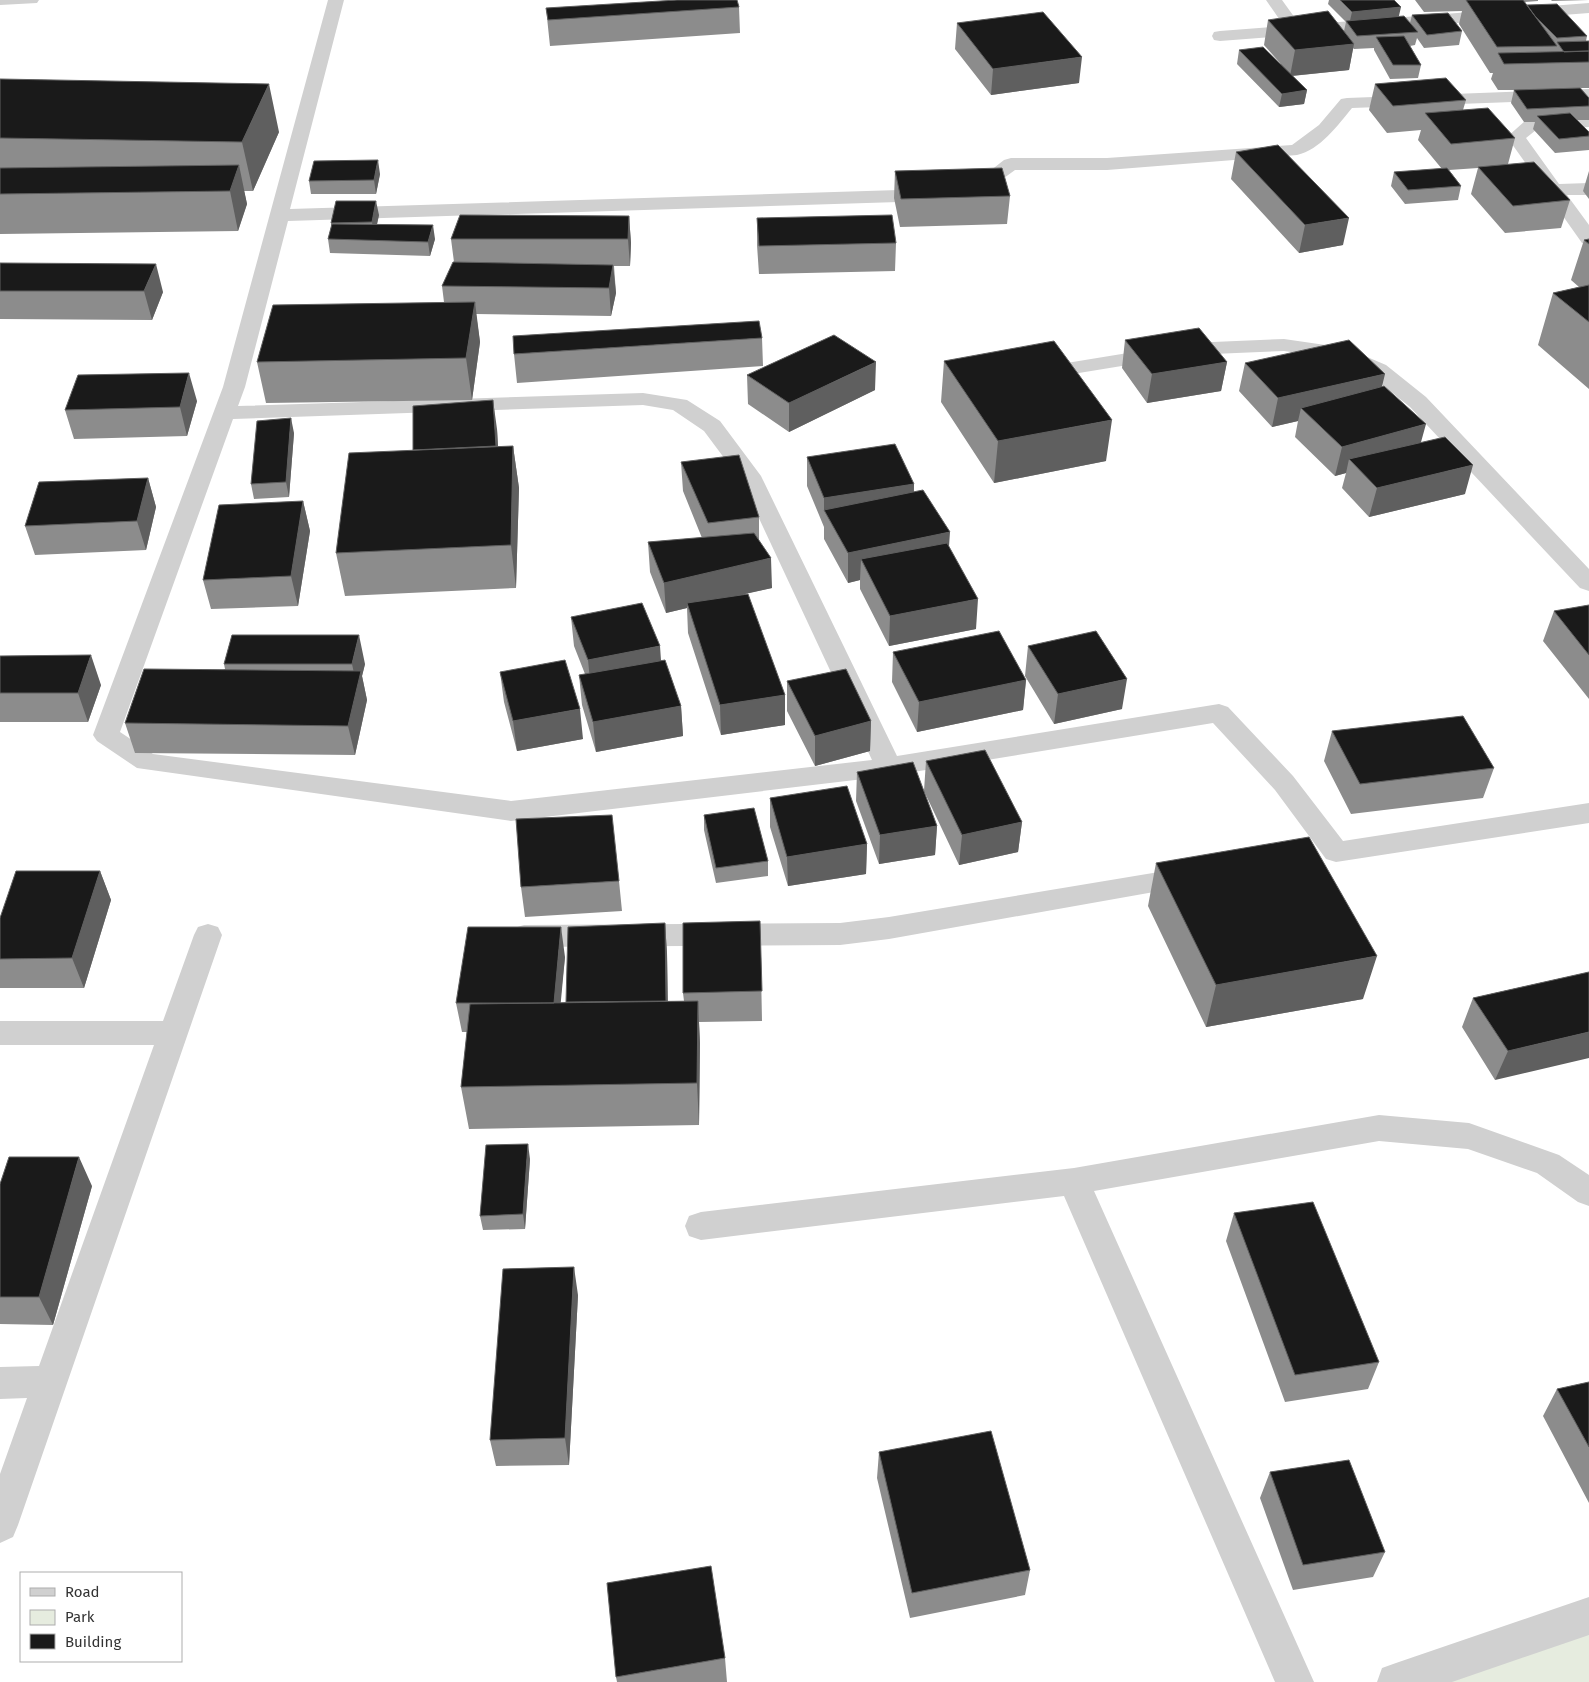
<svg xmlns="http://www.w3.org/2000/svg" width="1589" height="1682" font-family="'Fira Sans',sans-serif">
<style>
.green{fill:#e6ecdf}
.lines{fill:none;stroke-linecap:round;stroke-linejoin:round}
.minor{fill:#d0d0d0;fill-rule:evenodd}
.wall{fill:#8c8c8c}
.shaded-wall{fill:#5f5f5f}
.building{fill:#1a1a1a;stroke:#5f5f5f}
</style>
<rect width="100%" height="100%" fill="#fff"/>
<path class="green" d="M1589,1629V1682H1413Z"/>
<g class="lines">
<path class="minor" d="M0,0H39L37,3L0,5Z
M328,0H344L290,209L931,189L938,191L940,195L938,199L931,201L288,221L245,387L238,406L643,393L687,400L720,421L761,476L897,756L1219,704L1228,707L1293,776L1343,841L1589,803V823L1336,862L1326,859L1275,790L1213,723L889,776L511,821L137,768L97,741L93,735L223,387ZM643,405L673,410L704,431L742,482L872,760L511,801L153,754L120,732L233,419Z
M1266,0H1282L1300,25L1589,3V13L1220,41L1214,40L1212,36L1214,32L1220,31L1284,26Z
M1589,89V99L1352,108C1338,125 1320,150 1297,155L1107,170H1015L978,197L971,199L964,197L962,193L1004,160L1011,158H1107L1292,145L1319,125L1341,99L1347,98Z
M1589,117V127L1536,130L1526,138L1559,184L1589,183V195H1567L1589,225V245L1582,243L1507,137L1525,121L1531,120Z
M1284,339L1346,348L1386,365L1426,397L1589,569V591L1580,588L1410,407L1370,375L1334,358L1284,351L1189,355L1036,380L1028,379L1025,374L1028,369L1036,368L1189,343Z
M1189,867L1199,870L1203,877L1199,884L889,939L840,945L524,947L514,944L510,936L514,928L524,925L840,923L889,917Z
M208,924L218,927L222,935L18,1525L13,1537L0,1543V1474L27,1398L0,1399V1367L39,1366L154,1045H0V1021H163L194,935L198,927Z
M1379,1115L1469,1123L1559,1155L1589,1175V1206L1578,1202L1537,1173L1468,1149L1379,1141L1094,1191L1314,1682H1275L1064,1196L701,1240L689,1236L685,1226L689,1216L701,1212L1074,1168Z
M1589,1597V1635L1452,1682H1377L1382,1668L1396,1663Z"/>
</g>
<path class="wall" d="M1329,0H1394L1399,17L1410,23L1412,15L1462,31L1459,45L1424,48L1417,38L1415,45L1410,46L1421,65L1418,78L1390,79L1374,50V48L1354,49L1353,48L1349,70L1292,76L1307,90L1304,104L1279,107L1237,64L1239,50L1281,64L1264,45L1268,20L1344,31L1346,22L1328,4Z
M1415,0H1538V1L1525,2L1527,5L1587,36L1586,41H1589V88H1581L1589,98V120H1577L1589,132V150L1555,153L1533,129L1535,122H1524L1511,103L1514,90H1498L1491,79L1493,73H1490L1459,24L1462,11L1424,12Z
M1551,0H1589L1552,1Z
M739,7L740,33L550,46L546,8Z
M957,23L1079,83L991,95L955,49Z
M0,79L279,132L253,191H244L247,204L238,231L0,234Z
M1375,84L1466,100L1463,110L1515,138L1508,164L1570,200L1561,228L1505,233L1471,194L1478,168L1449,170L1461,186L1458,200L1405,204L1391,186L1394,172L1442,169L1418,140L1421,130L1387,133L1369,110Z
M1236,152L1343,245L1299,253L1231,179Z
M895,171L1010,196L1007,224L900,227L894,198Z
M1589,171V199L1583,191Z
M380,174L376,194H311L309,181Z
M379,215L377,225L435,239L430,256L330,253L328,239L331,227V223Z
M629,216L631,243L630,266H614L616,293L611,316L476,314L480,342L472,400L266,403L257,362L444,302L442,286L454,262L451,239Z
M757,218L896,243L895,271L759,274L757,245Z
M1589,239V389L1538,345L1553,293L1579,287L1571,280L1584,240Z
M0,263L163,292L152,320L0,319Z
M762,338L763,366L517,383L514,354Z
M1125,340L1227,362L1221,391L1147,403L1122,368Z
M944,361L1106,461L994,483L941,402Z
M1245,363L1382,387L1421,443L1465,494L1369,517L1342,488L1346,473L1335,476L1295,437L1298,421L1272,427L1239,391Z
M747,375L875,390L789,432L748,404Z
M197,401L187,436L74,439L65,410Z
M497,429L498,446H513L519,488L516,588L345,596L336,553L413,450Z
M294,433L289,497L254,499L251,484Z
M807,457L914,484V492L949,547L976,629L889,646L860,589V580L848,583L824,539V527L807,486Z
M681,462L759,517V541L772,588L743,594L785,695V725L721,735L688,633L687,608L666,613L650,572L648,542L702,538L683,491Z
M148,478L156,507L146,550L35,555L25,526Z
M303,501L310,531L298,606L211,609L203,580Z
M1589,605V699L1543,641L1554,611Z
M571,617L661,660L681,706L683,736L596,752L582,705L579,675L585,674L574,646Z
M232,635L365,664L362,676L367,700L355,755L135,753L125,723L225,669L224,664Z
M1028,646L1122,709L1054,724L1025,676Z
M893,652L1026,680L1023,710L917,732L892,682Z
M0,656L101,685L88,722H0Z
M500,672L583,739L517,751L504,702Z
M787,681L871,721L870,751L815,766L787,711Z
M1332,731L1494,768L1483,798L1351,814L1324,761Z
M926,761L1022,822L1018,852L959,865L924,791Z
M857,772L937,826L935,855L879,864L856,801Z
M770,798L867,844L866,874L788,886L770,827Z
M704,815L768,861V876L716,883L704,830Z
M1156,863L1363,999L1206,1027L1148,906Z
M100,871L111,900L84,988H0V918Z
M619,881L622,911L525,917L521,887Z
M760,921L762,1021L699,1022L700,1043L699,1125L469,1129L461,1087L467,1032H462L456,1003L565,957L560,1003L566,1002L665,923L667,953L668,1001H684L683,993Z
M1589,972L1495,1080L1462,1027L1473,998Z
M530,1159L525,1229L483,1230L480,1216Z
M0,1184L92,1186L53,1325L0,1324Z
M1234,1213L1379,1362L1368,1389L1285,1402L1226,1241Z
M578,1295L569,1465L496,1466L490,1440Z
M1589,1382V1503L1543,1416L1557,1389Z
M879,1452L1030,1570L1025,1595L910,1618L877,1478Z
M1270,1472L1385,1552L1373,1577L1293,1590L1260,1498Z
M725,1658L727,1682H617L616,1677Z"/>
<path class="shaded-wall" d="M1401,7L1398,20L1349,25L1352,12Z
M1354,44L1349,70L1290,76L1295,50Z
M1082,57L1079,83L991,95L993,69Z
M269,84L279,132L253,191L242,142Z
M1307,90L1304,104L1279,107L1282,94Z
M378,160L380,174L376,194L374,180Z
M239,165L247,204L238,231L230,191Z
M376,201L379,215L374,236L372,222Z
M629,216L631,243L630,266L628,239Z
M1349,218L1343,245L1299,253L1305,225Z
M433,225L435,239L430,256L428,242Z
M156,264L163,292L152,320L144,291Z
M613,265L616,293L611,316L609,288Z
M475,302L480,342L472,400L466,358Z
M876,362L875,390L789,432V403Z
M1227,362L1221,391L1147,403L1152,374Z
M189,373L197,401L187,436L180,407Z
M1385,374L1378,403L1301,408L1298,421L1272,427L1278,398Z
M493,400L497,429L500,481L496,452Z
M291,418L294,433L289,497L286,482Z
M1112,420L1106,461L994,483L998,441Z
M1426,424L1418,453L1349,459L1346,473L1335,476L1342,447Z
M513,446L519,488L516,588L511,545Z
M1473,465L1465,494L1369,517L1377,488Z
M148,478L156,507L146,550L137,521Z
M914,484L913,514L824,510V498Z
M303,501L310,531L298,606L291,576Z
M950,532L948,561L861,559L860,580L848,583V553Z
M771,558L772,588L688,607L687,603V608L666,613L664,583Z
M978,599L976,629L889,646L890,616Z
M359,635L365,664L362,676L367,700L355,755L348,726L357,687L352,664Z
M660,646L662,675L591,690L588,660Z
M91,655L101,685L88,722L78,693Z
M1127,679L1122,709L1054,724L1058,694Z
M1026,680L1023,710L917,732L919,702Z
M785,695V725L721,735L720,705Z
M681,706L683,736L596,752L593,722Z
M580,709L583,739L517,751L513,721Z
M871,721L870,751L815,766V736Z
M1022,822L1018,852L959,865L962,835Z
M937,826L935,855L879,864L880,835Z
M867,844L866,874L788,886L787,857Z
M100,871L111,900L84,988L72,958Z
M665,923L667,953L668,1030L666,1001Z
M561,927L565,957L558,1032L554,1003Z
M1377,956L1363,999L1206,1027L1216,985Z
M698,1001L700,1043L699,1125L697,1083Z
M1589,1032V1058L1495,1080L1508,1051Z
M528,1144L530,1159L525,1229L523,1214Z
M79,1157L92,1186L53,1325L39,1297Z
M574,1267L578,1295L569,1465L565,1438Z"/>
<path class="building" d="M677,0H737L739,7L548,20L546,8Z
M1340,0H1394L1401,7L1352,12Z
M1466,0H1523L1557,46L1497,47Z
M1557,4L1587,36L1557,38L1535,16L1527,5Z
M1328,11L1354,44L1295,50L1268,20Z
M1043,12L1082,57L993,69L957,23Z
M1448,13L1462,31L1427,35L1412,15Z
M1404,16L1418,32L1357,36L1346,21Z
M1404,36L1421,65H1393L1376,37Z
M1589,41V51L1564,52L1557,42Z
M1263,47L1307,90L1282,94L1239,50Z
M1589,51V62L1504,64L1498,53Z
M1446,78L1466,100L1393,106L1375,84Z
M0,79L269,84L242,142L0,138Z
M1580,88L1589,98V106L1527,109L1514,90Z
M1488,108L1515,138L1451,144L1425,113Z
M1570,113L1589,132V136L1559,139L1537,116Z
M1278,145L1349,218L1305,225L1236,152Z
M378,160L374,180L309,181L314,161Z
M1534,162L1570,200L1513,206L1478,167Z
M239,165L230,191L0,194V168Z
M1002,168L1010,196L901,199L895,171Z
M1447,168L1461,186L1408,190L1394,172Z
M336,201H376L372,222L331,223Z
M460,215L629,216L628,239H451Z
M892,215L896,243L759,246L757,218Z
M332,224L433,225L428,242L328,239Z
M1589,239V244L1584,240Z
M453,262L613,265L609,288L442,286Z
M0,263L156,264L144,291H0Z
M1589,285V322L1553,293Z
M475,302L466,358L257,362L273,305Z
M759,321L762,338L514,354L513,336Z
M1199,328L1227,362L1152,374L1125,340Z
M834,335L876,362L789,403L747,375Z
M1349,340L1385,374L1278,398L1245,363Z
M1054,341L1112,420L998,441L944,361Z
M189,373L180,407L65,410L78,375Z
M1384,386L1426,424L1342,447L1301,408Z
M493,400L496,446L413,450V406Z
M291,418L286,482L251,484L257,421Z
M1445,437L1473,465L1377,488L1349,459Z
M895,444L914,484L824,498L807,457Z
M513,446L511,545L336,553L349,453Z
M739,455L759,517L708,523L681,462Z
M148,478L137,521L25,526L39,482Z
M923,490L950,532L848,553L824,510Z
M303,501L291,576L203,580L219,505Z
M754,533L771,558L664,583L648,542Z
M947,543L978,599L890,616L861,559Z
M748,594L785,695L720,705L687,603Z
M642,603L660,646L588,660L571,617Z
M1589,605V655L1554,611Z
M999,631L1026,680L919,702L893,652Z
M1096,631L1127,679L1058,694L1028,646Z
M232,635H359L352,664H224Z
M91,655L78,693H0V656Z
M565,660L580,709L513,721L500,672Z
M665,660L681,706L593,722L579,675Z
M144,669L361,671L348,726L125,723Z
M846,669L871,721L815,736L787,681Z
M1463,716L1494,768L1360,784L1332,731Z
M985,750L1022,822L962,835L926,761Z
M913,762L937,826L880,835L857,772Z
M847,786L867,844L787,857L770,798Z
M754,808L768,861L716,868L704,815Z
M612,815L619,881L521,887L516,819Z
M1309,837L1377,956L1216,985L1156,863Z
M16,871H100L72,958L0,959V918Z
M760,921L762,991L683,993V923Z
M665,923L666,1001L566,1002L568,927Z
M468,927H561L554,1003H456Z
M1589,972V1032L1508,1051L1473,998Z
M698,1001L697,1083L461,1087L470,1004Z
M528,1144L523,1214L480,1216L486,1145Z
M9,1157H79L39,1297H0V1184Z
M1313,1202L1379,1362L1295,1375L1234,1213Z
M574,1267L565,1438L490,1440L503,1269Z
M1589,1382V1447L1557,1389Z
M991,1431L1030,1570L912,1593L879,1452Z
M1349,1460L1385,1552L1303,1565L1270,1472Z
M711,1566L725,1658L616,1677L607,1583Z"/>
<rect x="20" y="1572" width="162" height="90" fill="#ffffff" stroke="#adadad"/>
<rect x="30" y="1588" width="25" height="8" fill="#d0d0d0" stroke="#adadad"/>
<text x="65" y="1597" font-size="15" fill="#333333">Road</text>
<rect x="30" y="1610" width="25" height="15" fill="#e6ecdf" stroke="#adadad"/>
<text x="65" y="1622" font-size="15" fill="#333333">Park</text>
<rect x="30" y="1634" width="25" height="15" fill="#1a1a1a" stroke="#adadad"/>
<text x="65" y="1647" font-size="15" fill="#333333">Building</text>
</svg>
